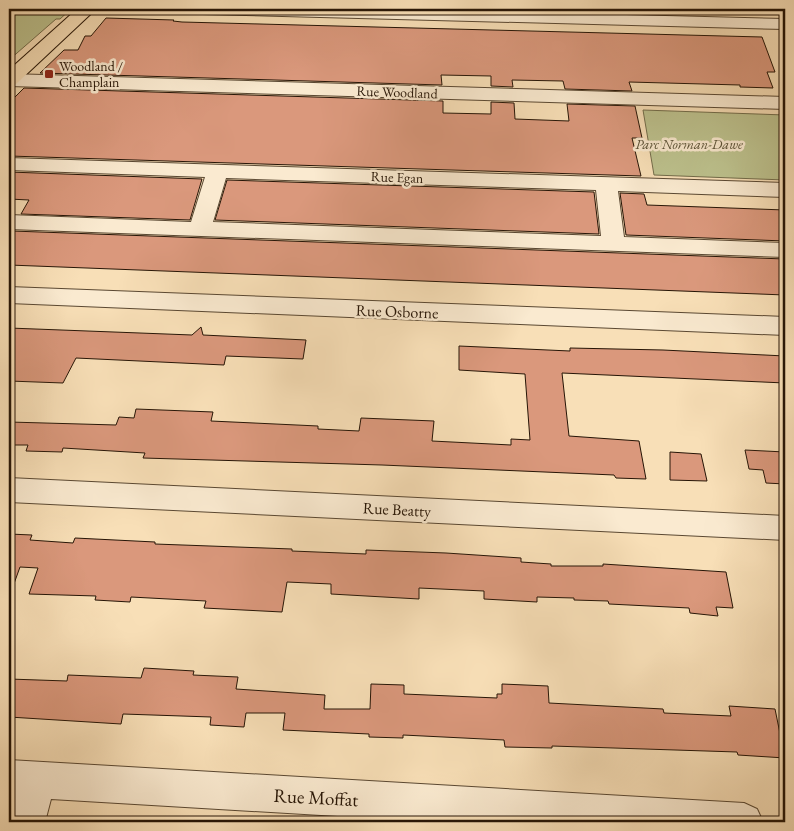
<svg xmlns="http://www.w3.org/2000/svg" width="794" height="831" font-family="'EB Garamond',serif">
<style>
.green{fill:#bdc28e;stroke:#726c4a}
.building{fill:#da987c;stroke:#261506}
.lines{fill:none;stroke-linecap:round;stroke-linejoin:round}
.minor-casing{stroke:#5a4832;stroke-width:2}
.major-casing{stroke:#261506;stroke-width:2}
.minor{fill:#faead0;fill-rule:evenodd}
.major{fill:#f8dfb7;fill-rule:evenodd}
.poi-dot{fill:#8f2418;stroke:#faead0;stroke-width:2}
.labels{text-anchor:middle;stroke-width:5;stroke-linejoin:round;paint-order:stroke}
.far-poi-label{font-size:14px;fill:#261506;stroke:#faead0;text-anchor:start}
.far-street-label{font-size:14px;fill:#261506;stroke:#faead0}
.far-park-label{font-size:14px;font-style:italic;fill:#5b5236;stroke:#faead0}
.street-label{font-size:16px;fill:#261506;stroke:#faead0}
.near-street-label{font-size:19px;fill:#261506;stroke:#faead0}
</style>
<rect width="100%" height="100%" fill="#f8dfb7"/>
<filter id="stains"><feTurbulence type="fractalNoise" baseFrequency=".004" numOctaves="4"/><feColorMatrix values="0 0 0 0 .2 0 0 0 0 .09 0 0 0 0 .02 0 0 0 .5 -.17"/></filter>
<radialGradient id="worn" r=".72"><stop offset=".6" stop-color="#630" stop-opacity="0"/><stop offset="1" stop-color="#630" stop-opacity=".3"/></radialGradient>
<path class="green" d="M9,9H71L60,19H56L9,60Z
M643,110L785,115V180L654,175Z"/>
<path class="building" d="M106,18L174,20L173,21L182,22L762,37L775,72H767L773,88L740,87V85L629,82L632,91L565,89L563,81L512,80L513,87L491,86V76L441,75L442,85L40,73L64,50H78L85,36H91Z
M24,88L443,101V113L491,114V102L514,103L515,119L569,121L567,104L635,106L642,138H632L641,176L9,156V103Z
M9,172L202,179L190,220L21,214L29,200L9,199Z
M227,180L594,192L599,234L215,220Z
M620,193L644,194L647,205L785,210V241L626,235Z
M12,231L785,259V295L9,265V237Z
M201,327L203,335L306,340L303,359L226,356L224,365L76,358L63,383L9,381V328L192,335Z
M459,346L570,351V348L663,350L785,356V383L562,373L569,436L639,441L646,479L616,478L614,475L382,465L143,458L145,453L63,448L62,452L26,451L28,445H9V422L116,425L119,417L134,418L136,409L213,412L211,421L318,426V429L359,431L361,418L434,421L432,441L511,445V439L530,440L525,374L459,370Z
M745,450L785,452V484L766,483L763,470L749,469Z
M670,452L701,454L707,481L670,480Z
M9,534L32,535L30,540L73,543L75,538L155,542V544L292,549V551L366,554V550L446,553L521,558V562L551,564V566H603V564L726,572L733,608L716,607L718,616L690,613L689,608L609,604L608,601L574,600V598L537,597V602L484,599V591L419,588V599L331,594V584L287,582L282,612L204,608L206,601L131,597L130,602L95,600L96,596L29,594L38,568L20,567L11,592H9Z
M144,668L194,671L193,675L238,677L236,689L325,695L324,709H370L371,684L404,685V694L497,698V694H502V684L548,686L549,703L663,709L664,713L731,716L729,706L775,709L785,758L738,755L737,752L552,746V748L505,747L504,740L403,735V738L369,737V734L283,730L285,713H246L244,727L210,725L211,717L123,714L121,724L9,717V679L67,681L68,675L141,678Z"/>
<g class="lines">
<defs>
<path id="minor" d="M194,9H395L785,19V29L203,14L197,13Z
M9,74L785,97V109L9,86Z
M9,158L785,183V197L618,191L624,237L785,243V257L9,229V215L191,222L205,177L9,170ZM226,178L596,190L601,236L213,222Z
M9,287L785,317V335L9,303Z
M9,478L785,516V540L9,502Z
M9,760L744,803L757,809L763,822H438L51,799L45,822H9L15,797L9,796Z"/>
<path id="major" d="M77,9H96L16,84L9,86V70Z"/>
</defs>
<use href="#minor" class="minor-casing"/>
<use href="#major" class="major-casing"/>
<use href="#minor" class="minor"/>
<use href="#major" class="major"/>
</g>
<rect class="poi-dot" x="44" y="69" width="10" height="10" rx="2.5"/>
<g class="labels">
<g class="far-poi-label">
<text x="59" y="71">Woodland /<tspan x="59" dy="16">Champlain</tspan></text>
</g>
<g class="far-street-label">
<text transform="translate(397 92) rotate(2)" y="5">Rue Woodland</text>
<text transform="translate(397 177) rotate(2)" y="5">Rue Egan</text>
</g>
<g class="far-park-label">
<text x="689" y="149">Parc Norman-Dawe</text>
</g>
<g class="street-label">
<text transform="translate(397 311) rotate(2)" y="6">Rue Osborne</text>
<text transform="translate(397 509) rotate(3)" y="6">Rue Beatty</text>
</g>
<g class="near-street-label">
<text transform="translate(316 797) rotate(3)" y="7">Rue Moffat</text>
</g>
</g>
<rect width="794" height="831" fill="none" stroke="#f8dfb7" stroke-width="30"/>
<rect x="10" y="10" width="774" height="811" fill="none" stroke="#261506" stroke-width="2.5"/>
<rect x="15" y="15" width="764" height="801" fill="none" stroke="#261506"/>
<rect width="100%" height="100%" filter="url(#stains)"/>
<rect width="100%" height="100%" fill="url(#worn)"/>
</svg>
